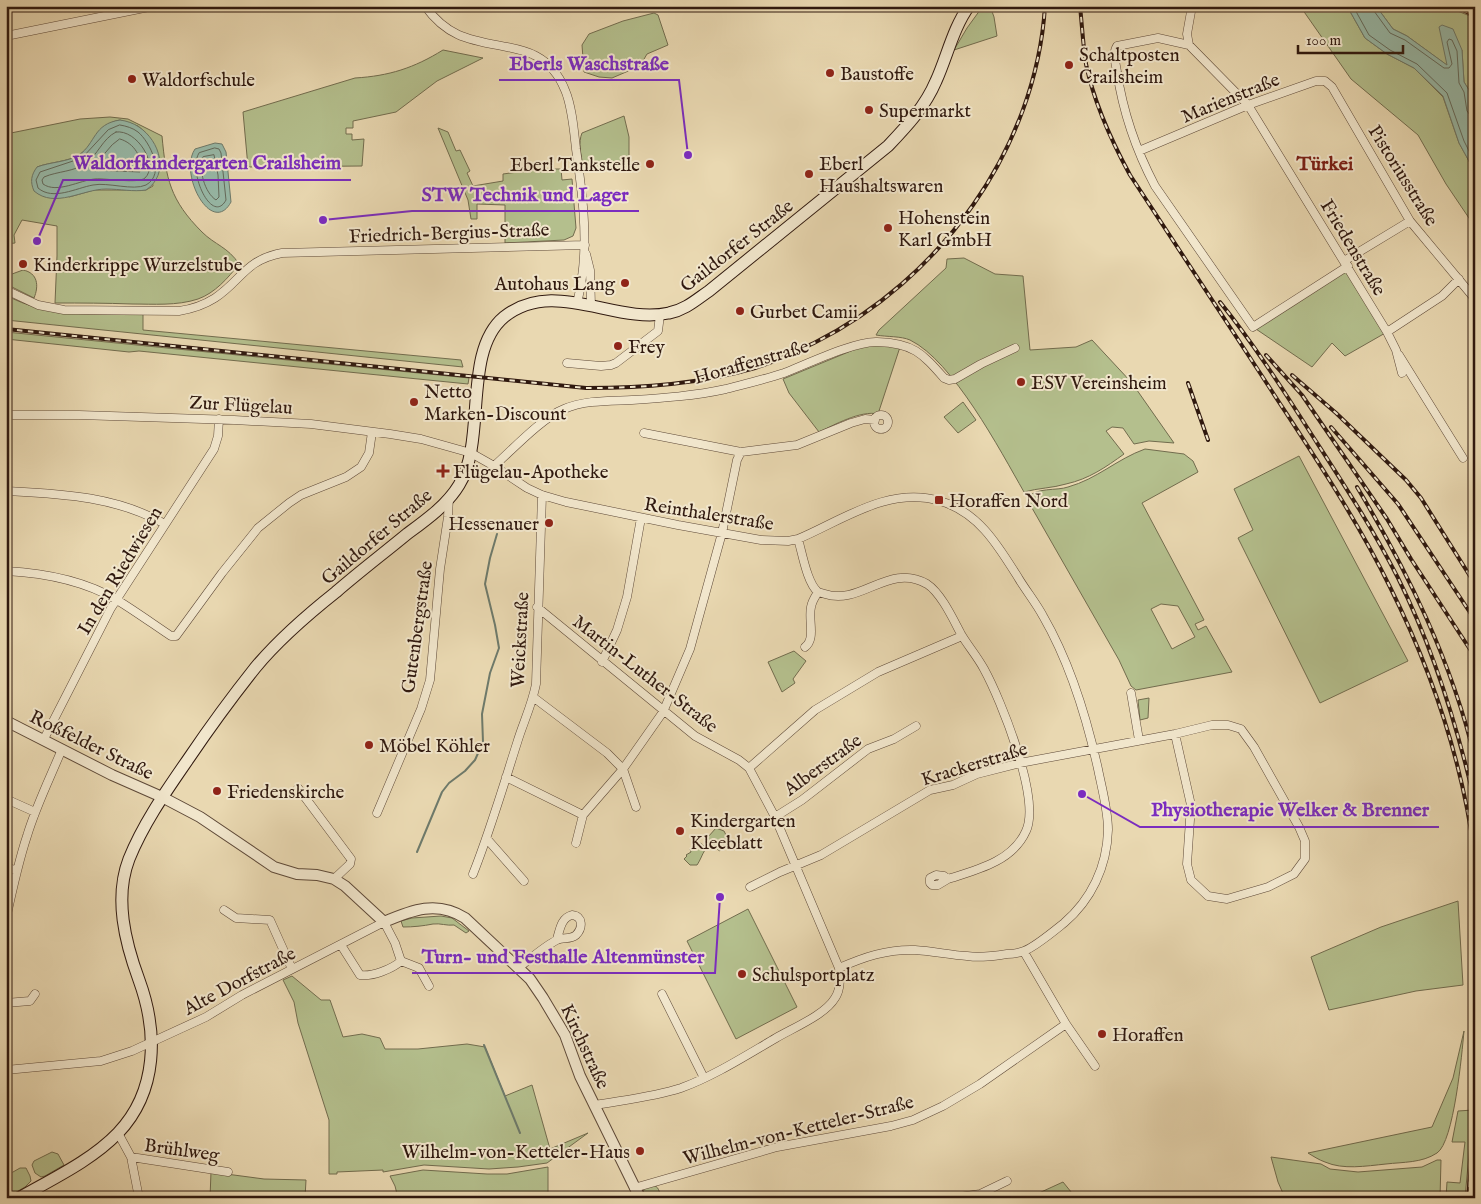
<svg xmlns="http://www.w3.org/2000/svg" width="1481" height="1204" font-family="'IM FELL English',serif">
<style>
.green{fill:#b4bf8d;stroke:#726c4e;fill-rule:evenodd}
.water{fill:#98baa9;stroke:#6e7a6b}
.lines{fill:none;stroke-linecap:round;stroke-linejoin:round}
.shore{stroke:#646a5c;stroke-width:1}
.stream{stroke:#6e7a6b;stroke-width:2}
.minor-casing{stroke:#5e4938;stroke-width:9}
.tertiary-casing{stroke:#5e4938;stroke-width:12}
.secondary-casing{stroke:#30190f;stroke-width:13}
.primary-casing{stroke:#30190f;stroke-width:14}
.minor{stroke:#f1e6cc;stroke-width:8}
.tertiary{stroke:#f1e6cc;stroke-width:10}
.secondary{stroke:#f1e6cc;stroke-width:11}
.primary{stroke:#e4bc78;stroke-width:12}
.rail-casing{stroke:#30190f;stroke-width:4}
.rail{stroke:#f1e6cc;stroke-width:2;stroke-dasharray:5.5;stroke-linecap:butt}
.poi-dot{fill:#8f2418;stroke:#f1e6cc;stroke-width:2}
.labels{text-anchor:middle;stroke-width:4;stroke-linejoin:round;paint-order:stroke}
.poi-label{font-size:19px;fill:#30190f;stroke:#f1e6cc;text-anchor:start}
.street-label{font-size:19px;fill:#30190f;stroke:#f1e6cc}
.neighbourhood-label{font-size:20px;font-weight:bold;fill:#7a1f14;stroke:#f1e6cc}
.leader{fill:none;stroke:#7b2cbf;stroke-width:2}
.callout-dot{fill:#7b2cbf;stroke:#f1e6cc;stroke-width:2}
.callout-label{font-size:20px;text-anchor:middle;font-weight:bold;fill:#7b2cbf;stroke:#f1e6cc;stroke-width:4;stroke-linejoin:round;paint-order:stroke}
</style>
<rect width="100%" height="100%" fill="#e9d8b1"/>
<filter id="stains"><feTurbulence type="fractalNoise" baseFrequency=".004" numOctaves="4"/><feColorMatrix values="0 0 0 0 .2 0 0 0 0 .09 0 0 0 0 .02 0 0 0 .5 -.17"/></filter>
<radialGradient id="worn" r=".72"><stop offset=".6" stop-color="#630" stop-opacity="0"/><stop offset="1" stop-color="#630" stop-opacity=".3"/></radialGradient>
<path class="green" d="M983,6H990L994,17L997,36L954,50L967,28Z
M1300,6H1347L1365,38L1387,54L1414,68L1443,97L1459,143L1475,172V227L1446,184L1418,135L1351,79Z
M1376,6H1445L1475,18V125L1469,90L1464,82L1462,50L1448,66L1407,36L1393,29Z
M654,13L658,15L668,45L647,54L640,66L612,78L599,77L584,72L582,45L589,34L623,21Z
M443,50L483,58L437,81L396,112L353,121V128H346V134H352V140L364,139L362,166L248,167L243,112L355,78C389,76 414,68 443,50Z
M624,116L629,137V166C616,168 595,174 583,165C581,156 578,142 582,133Z
M110,117L128,119L162,136C166,179 170,200 202,232C215,245 228,247 239,264C228,278 215,293 198,299C177,306 153,304 132,304C106,303 81,303 55,303L57,256V226L22,220L14,235L15,243L6,244V134L80,119ZM120,120L138,126L146,133L153,186L146,190H94L69,197L37,167C50,162 67,162 79,155C96,144 97,124 120,120Z
M438,128L448,132L456,151L460,150L470,171L467,173L473,186L503,181V174L540,169H561L562,180L572,179L576,228L573,236L564,240L505,243V205L477,204V219H471L468,200Z
M964,258L995,274L1023,276L1030,350L1076,347L1092,340L1132,383L1174,443L1149,441L1134,444L1123,428L1112,427L1106,431L1124,454C1106,467 1089,479 1066,484C1053,488 1038,488 1024,492C1000,450 953,361 910,340C901,336 887,337 876,335L879,330L946,268L947,259Z
M1348,266L1387,332L1345,356L1332,343L1312,367L1253,327Z
M23,270C38,273 39,286 34,298L6,284V271L12,274Z
M6,295C46,318 98,314 143,314V330L461,360L463,367L6,320Z
M6,332L469,378L468,384L139,351L129,352L6,339Z
M881,344L900,347L878,414C861,410 834,425 819,432L789,393L783,379L863,346Z
M963,402L976,420L958,433L944,417Z
M1145,449L1184,454L1193,461L1198,472L1142,503L1204,620L1195,624L1198,630L1206,626L1232,672L1136,690L1131,686L1119,660L1028,501V498C1035,487 1057,491 1068,487C1097,479 1117,459 1145,449ZM1161,604L1178,606L1195,637L1172,649L1151,609Z
M1299,456L1408,661L1320,703L1238,538L1253,530L1234,489Z
M794,651L806,661L793,679L795,683L782,692L768,662Z
M1149,698L1148,718L1140,720L1138,700Z
M716,828L724,831L727,837V842L720,851C704,840 704,855 697,865H690L684,859L687,856L686,855L691,852L690,849L701,843L703,846L708,842V837Z
M1458,901L1463,985L1416,991L1329,1010L1311,957L1381,927Z
M748,909L797,1007L736,1039L687,941Z
M441,916L452,918L469,931L466,933L454,925C447,926 440,923 433,924C423,926 413,927 403,927L401,921L412,918Z
M292,976L321,1000H330L343,1037L362,1034L380,1038L385,1049H418L467,1044L485,1047L505,1096L532,1085L550,1149L588,1133L547,1163L518,1167L489,1169L424,1165L383,1172V1170L337,1172V1174H329V1120L298,1023L294,1002L283,980Z
M1464,1031C1462,1053 1454,1142 1437,1153C1422,1163 1403,1162 1386,1164C1366,1166 1343,1170 1325,1162C1319,1160 1313,1156 1308,1153L1432,1127L1453,1078Z
M1473,1110L1465,1198H1446L1447,1182L1460,1183L1465,1142H1452L1458,1111Z
M52,1152L58,1154L64,1165L45,1176L41,1177L35,1173L32,1165L34,1161Z
M1271,1157L1321,1164L1330,1169L1358,1172L1422,1167L1437,1160H1441L1440,1198H1285L1278,1182Z
M548,1167V1198H398L395,1186L390,1176L423,1170L487,1174H507Z
M20,1168H26L30,1176L31,1181L25,1187L6,1198V1176Z
M211,1172L264,1179L306,1180L305,1198H210Z
M1063,1182L1076,1198H1028Z
M652,1185C659,1186 659,1191 661,1198H644L643,1195L644,1188Z"/>
<path class="water" d="M1347,6H1376L1393,29L1407,36L1447,65L1439,27L1442,25L1453,29L1462,50L1464,82L1469,90L1475,125V172L1459,143L1443,96L1414,68L1387,54L1365,38Z
M120,120C127,121 133,123 139,127C160,141 170,174 146,190C133,192 120,189 106,189C83,189 55,209 34,191C30,182 31,175 37,167C50,162 68,162 79,155C96,143 93,124 120,120Z
M215,143L222,144L226,152L231,202C212,237 178,174 195,149Z"/>
<g class="lines">
<path class="shore" d="M1353,6L1369,35L1390,50L1417,64L1447,93L1464,141L1475,163
M1373,6L1374,11L1390,33L1405,40L1444,68H1449L1452,64L1447,42L1449,39L1452,40L1457,51L1459,83L1464,92L1467,111L1470,115L1475,116
M120,125C126,126 133,128 138,132C150,142 166,174 146,185C133,191 108,182 93,185C76,188 53,201 38,188L36,180L40,172L82,158L108,130Z
M116,132C137,129 159,165 145,178C138,184 106,178 95,179C80,180 57,194 43,184L42,180L44,177C58,171 74,172 86,163C98,155 102,139 116,132Z
M120,139C134,143 143,157 140,172L94,170L93,167L112,145Z
M215,148L219,149L221,153L226,200C212,226 187,171 199,153Z
M214,155L218,175L219,197L216,200C205,193 198,170 203,157Z"/>
<path class="stream" d="M417,852L442,792L449,783L465,771L475,760L483,742L482,714L490,673L499,648L495,625L485,584L490,558L497,534
M484,1045L520,1133"/>
<defs>
<path id="minor" d="M425,6C448,38 471,40 507,47C517,49 527,51 536,56C549,63 559,75 565,90C572,106 574,131 576,149C582,191 588,235 582,277C581,286 579,295 577,303
M6,36L154,6
M1189,45L1187,34L1192,6
M1139,151L1248,105L1316,81H1325L1332,87L1410,221L1475,299
M586,254L590,270L591,306
M1344,261L1410,221
M1348,266L1253,327L1155,186C1136,150 1123,112 1117,72C1116,64 1112,54 1117,46L1158,38L1189,45L1248,105L1387,332L1396,350L1402,373
M6,290L38,305L64,310L179,311C192,309 204,305 215,298C242,280 245,260 282,253L585,245
M1387,332L1442,296L1459,279
M1399,355L1463,458
M567,363L601,366L611,365L616,363L658,331L660,315
M6,415H79L234,420L311,424L390,434L421,439L471,453L494,466L527,488L542,495L566,502L678,525L761,540L788,541L798,539C843,520 888,486 940,501C979,512 999,547 1019,579C1027,592 1036,603 1043,616C1069,661 1087,719 1098,769C1102,789 1108,810 1108,830C1107,867 1091,900 1064,923C1054,931 1035,947 1024,951C1019,953 1012,954 1007,954C994,956 981,958 967,956C950,955 933,951 915,950C887,949 864,957 839,968
M874 422a7 7 0 1 1 14 0a7 7 0 1 1-14 0Z
M644,433L741,452L797,445L851,423L865,419L875,420
M494,466C512,450 543,417 564,409C585,400 609,401 632,400C663,398 694,396 726,389C745,384 766,379 784,373C807,364 855,341 877,342C913,343 922,353 944,378L949,380L955,379L981,364L1015,348
M6,491C62,494 115,496 165,524
M798,539C802,552 807,583 818,592C818,592 825,594 825,594C861,606 889,562 927,584C941,593 953,619 961,634C968,646 977,656 984,669C1001,700 1041,799 1026,831C1013,861 977,870 948,879
M6,571C44,573 83,580 117,600C135,611 153,624 171,636H176L222,573L258,528L289,503L301,495L346,477L361,467L369,453L372,432
M537,607L695,736L739,760L749,768L775,817L839,968C840,978 841,989 835,998C825,1015 793,1028 776,1038C745,1056 714,1076 681,1088C654,1097 623,1100 595,1105
M805,647C816,639 808,620 811,607C812,601 815,597 818,592
M602,662L617,630L627,597L641,518
M1131,693L1139,740
M533,697L607,753L623,769L636,807
M44,739L111,608L214,449L218,436L219,419
M749,768L815,710L878,672L962,636
M506,777L583,815
M298,788L351,859L350,864L334,879
M6,799L35,812
M377,813L421,709L430,680L440,569L448,517L449,497
M775,817L802,800L868,749L894,739L916,726
M487,839L524,881
M576,843L583,815L623,769L663,712L690,649L722,533L737,460L741,452
M6,868L16,870
M473,874C490,831 503,787 517,743C523,723 532,705 536,684L542,495
M936,875L944,876L948,879L938,885H932L930,883V878Z
M750,887L780,872L821,855L930,790L953,785L977,774L1020,763L1175,734L1212,725H1228L1241,729L1254,747L1299,827L1305,841V859L1294,874L1268,887L1227,899L1208,896L1191,880L1187,864L1191,805L1175,734
M224,910L236,918L270,920L292,969
M6,919C12,891 18,863 27,836C36,806 50,778 62,749
M1024,952L1066,1024L1095,1066
M401,961L419,968L429,986
M518,968C529,960 546,945 557,940C563,937 570,940 576,935C583,928 583,916 572,915C561,918 560,929 557,939
M662,994L704,1078
M6,1003L30,1001L35,994
M6,1070L101,1061L132,1051L206,1017L242,995L384,922L395,943L401,961C392,969 372,977 360,975L341,945
M118,1133L131,1157L139,1198
M131,1157L228,1172
M634,1188L777,1147L891,1126L913,1120L943,1106L980,1084L1066,1024
M953,1198L980,1194L1007,1181"/>
<path id="tertiary" d="M6,721L112,775L162,797L200,817L274,867L297,874L317,875L334,879L345,886L384,922C412,910 437,900 465,918L530,979L543,998L565,1035L580,1076L640,1198"/>
<path id="secondary" d="M19,1198C52,1179 91,1161 118,1133C158,1091 158,1032 139,980C125,942 114,898 129,859C144,822 167,790 189,758C210,727 232,697 255,668C279,639 307,615 336,592C359,572 384,553 407,534C426,520 447,505 459,485C487,440 462,352 504,317C554,277 615,325 669,313C685,310 696,300 709,291L888,146C907,126 925,107 936,81C947,57 953,28 969,6"/>
<path id="primary" d="M1466,6L1475,10"/>
</defs>
<use href="#minor" class="minor-casing"/>
<use href="#tertiary" class="tertiary-casing"/>
<use href="#secondary" class="secondary-casing"/>
<use href="#primary" class="primary-casing"/>
<use href="#minor" class="minor"/>
<use href="#tertiary" class="tertiary"/>
<use href="#secondary" class="secondary"/>
<use href="#primary" class="primary"/>
<defs>
<path id="rail" d="M1080,6C1082,25 1083,45 1086,64C1094,103 1111,140 1130,175C1174,242 1218,309 1262,376C1306,444 1353,512 1389,585C1432,671 1463,763 1475,858
M1220,302C1253,343 1282,388 1310,432C1341,480 1372,527 1398,578C1434,650 1457,725 1475,803
M6,329L586,388C644,388 699,384 755,368C775,362 795,352 814,343C940,280 1036,149 1045,6
M1266,355L1302,395L1387,519L1411,559L1475,657
M1292,375L1336,413L1406,480L1421,498L1475,584
M1188,383L1208,440
M1331,427L1398,504L1475,620
M1357,487C1408,572 1452,662 1475,759
M1468,1198L1475,1121"/>
</defs>
<use href="#rail" class="rail-casing"/>
<use href="#rail" class="rail"/>
</g>
<g class="poi-dot">
<circle cx="1069" cy="65" r="5"/>
<circle cx="830" cy="73" r="5"/>
<circle cx="132" cy="79" r="5"/>
<circle cx="869" cy="110" r="5"/>
<circle cx="650" cy="164" r="5"/>
<circle cx="809" cy="174" r="5"/>
<circle cx="888" cy="228" r="5"/>
<circle cx="23" cy="264" r="5"/>
<circle cx="625" cy="283" r="5"/>
<circle cx="740" cy="311" r="5"/>
<circle cx="618" cy="346" r="5"/>
<circle cx="1021" cy="382" r="5"/>
<circle cx="414" cy="402" r="5"/>
<path d="M440.5 463.5h5v5h5v5h-5v5h-5v-5h-5v-5h5z"/>
<rect x="934" y="495" width="10" height="10" rx="2.5"/>
<circle cx="549" cy="523" r="5"/>
<circle cx="369" cy="745" r="5"/>
<circle cx="217" cy="791" r="5"/>
<circle cx="680" cy="831" r="5"/>
<circle cx="742" cy="974" r="5"/>
<circle cx="1102" cy="1034" r="5"/>
<circle cx="640" cy="1151" r="5"/>
</g>
<g class="labels">
<g class="poi-label">
<text x="1079" y="61">Schaltposten<tspan x="1079" dy="22">Crailsheim</tspan></text>
<text x="840" y="80">Baustoffe</text>
<text x="142" y="86">Waldorfschule</text>
<text x="879" y="117">Supermarkt</text>
<text x="819" y="170">Eberl<tspan x="819" dy="22">Haushaltswaren</tspan></text>
<text x="640" y="171" text-anchor="end">Eberl Tankstelle</text>
<text x="898" y="224">Hohenstein<tspan x="898" dy="22">Karl GmbH</tspan></text>
<text x="33" y="271">Kinderkrippe Wurzelstube</text>
<text x="615" y="290" text-anchor="end">Autohaus Lang</text>
<text x="750" y="318">Gurbet Camii</text>
<text x="628" y="353">Frey</text>
<text x="1031" y="389">ESV Vereinsheim</text>
<text x="424" y="398">Netto<tspan x="424" dy="22">Marken-Discount</tspan></text>
<text x="453" y="478">Flügelau-Apotheke</text>
<text x="949" y="507">Horaffen Nord</text>
<text x="539" y="530" text-anchor="end">Hessenauer</text>
<text x="379" y="752">Möbel Köhler</text>
<text x="227" y="798">Friedenskirche</text>
<text x="690" y="827">Kindergarten<tspan x="690" dy="22">Kleeblatt</tspan></text>
<text x="752" y="981">Schulsportplatz</text>
<text x="1112" y="1041">Horaffen</text>
<text x="630" y="1158" text-anchor="end">Wilhelm-von-Ketteler-Haus</text>
</g>
<g class="street-label">
<text transform="translate(1230 97) rotate(-22)" y="7">Marienstraße</text>
<text transform="translate(1404 175) rotate(58)" y="7">Pistoriusstraße</text>
<text transform="translate(449 232) rotate(-2)" y="7">Friedrich-Bergius-Straße</text>
<text transform="translate(736 245) rotate(-38)" y="7">Gaildorfer Straße</text>
<text transform="translate(1354 247) rotate(59)" y="7">Friedenstraße</text>
<text transform="translate(751 361) rotate(-16)" y="7">Horaffenstraße</text>
<text transform="translate(241 404) rotate(3)" y="7">Zur Flügelau</text>
<text transform="translate(709 513) rotate(9)" y="7">Reinthalerstraße</text>
<text transform="translate(376 536) rotate(-40)" y="7">Gaildorfer Straße</text>
<text transform="translate(119 570) rotate(-59)" y="7">In den Riedwiesen</text>
<text transform="translate(416 627) rotate(-82)" y="7">Gutenbergstraße</text>
<text transform="translate(519 640) rotate(-87)" y="7">Weickstraße</text>
<text transform="translate(646 673) rotate(38)" y="7">Martin-Luther-Straße</text>
<text transform="translate(92 744) rotate(26)" y="7">Roßfelder Straße</text>
<text transform="translate(974 763) rotate(-17)" y="7">Krackerstraße</text>
<text transform="translate(822 764) rotate(-36)" y="7">Alberstraße</text>
<text transform="translate(239 980) rotate(-28)" y="7">Alte Dorfstraße</text>
<text transform="translate(586 1046) rotate(65)" y="7">Kirchstraße</text>
<text transform="translate(798 1129) rotate(-14)" y="7">Wilhelm-von-Ketteler-Straße</text>
<text transform="translate(182 1149) rotate(8)" y="7">Brühlweg</text>
</g>
<g class="neighbourhood-label">
<text x="1325" y="170">Türkei</text>
</g>
</g>
<path class="leader" d="M688 155L679 80H499M37 241L63 180H351M323 220L412 211H639M1082 794L1140 827H1439M720 897L715 973H412"/>
<g class="callout-dot">
<circle cx="688" cy="155" r="5"/>
<circle cx="37" cy="241" r="5"/>
<circle cx="323" cy="220" r="5"/>
<circle cx="1082" cy="794" r="5"/>
<circle cx="720" cy="897" r="5"/>
</g>
<g class="callout-label">
<text x="589" y="70">Eberls Waschstraße</text>
<text x="207" y="169">Waldorfkindergarten Crailsheim</text>
<text x="525" y="201">STW Technik und Lager</text>
<text x="1290" y="816">Physiotherapie Welker &amp; Brenner</text>
<text x="563" y="963">Turn- und Festhalle Altenmünster</text>
</g>
<rect width="1481" height="1204" fill="none" stroke="#e9d8b1" stroke-width="25"/>
<rect x="8" y="8" width="1466" height="1189" fill="none" stroke="#30190f" stroke-width="2.5"/>
<rect x="12" y="12" width="1456" height="1179" fill="none" stroke="#30190f"/>
<path d="M1298 45v8h105v-8" fill="none" stroke="#30190f" stroke-width="2.5"/>
<text x="1306" y="45" font-size="15" fill="#30190f" stroke="#f1e6cc" stroke-width="4" paint-order="stroke">100 m</text>
<rect width="100%" height="100%" filter="url(#stains)"/>
<rect width="100%" height="100%" fill="url(#worn)"/>
</svg>
